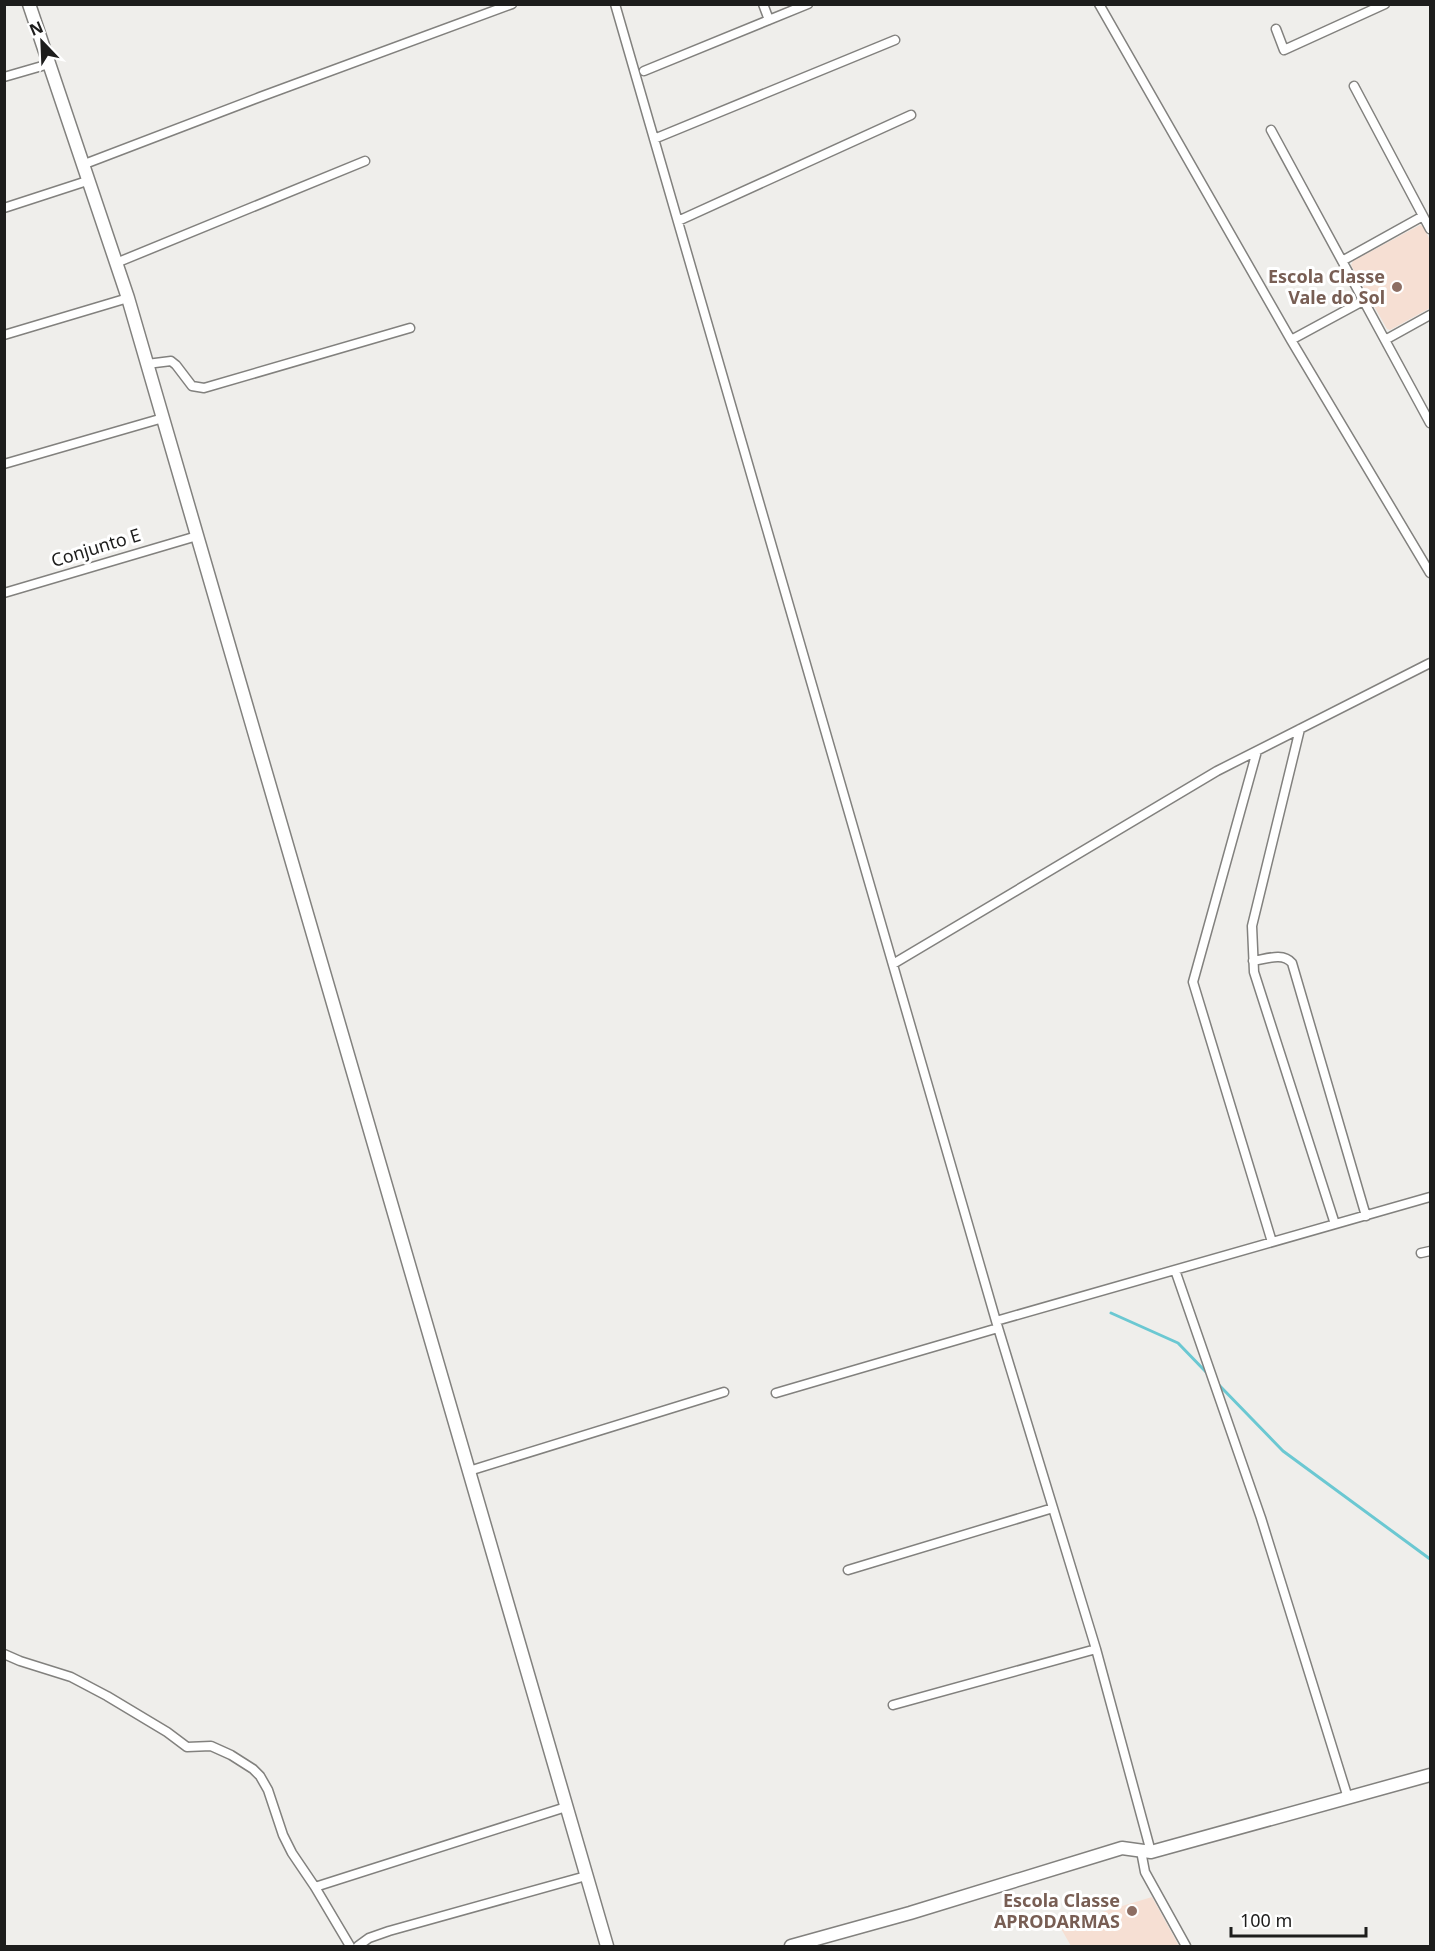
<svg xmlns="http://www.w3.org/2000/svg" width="1435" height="1951" font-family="'Noto Sans',sans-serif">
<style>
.education{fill:#f6dfd3}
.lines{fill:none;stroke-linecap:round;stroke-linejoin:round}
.stream{stroke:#6bc8d2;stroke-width:3}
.street-casing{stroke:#82817e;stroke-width:11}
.secondary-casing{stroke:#82817e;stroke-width:15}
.street{stroke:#fff;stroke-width:8}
.secondary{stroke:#fff;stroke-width:12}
.education-dot{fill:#8d6e63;stroke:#fff;stroke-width:2}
.labels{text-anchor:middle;stroke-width:6;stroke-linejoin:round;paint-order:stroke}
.education-label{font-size:18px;font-weight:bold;fill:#785e54;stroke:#fff;text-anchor:end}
.street-label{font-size:18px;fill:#1d1d1c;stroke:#fff}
</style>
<rect width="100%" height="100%" fill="#efeeeb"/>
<path class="education" d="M1420,225L1423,226L1430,240V308L1390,330L1387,329L1351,265L1353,261Z
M1152,1897L1179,1946H1071L1059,1925Z"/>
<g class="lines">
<path class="stream" d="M1111,1313L1178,1343L1207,1373
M1218,1384L1283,1451L1430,1559"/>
<defs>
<path id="street" d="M615,4L996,1321L1096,1649L1151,1852
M763,4L769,20
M1099,4L1291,340L1430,573
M1276,29L1284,50L1385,4
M644,71L808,4
M4,77L49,64
M1354,86L1430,229
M1271,130L1430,423
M654,139L895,40
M82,165L260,97L512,4
M4,208L87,181
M678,221L911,115
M1342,261L1423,216
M116,263L365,161
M4,335L128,298
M1291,340L1363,301
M1385,340L1430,315
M147,364L171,361L176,365L192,386L204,388L410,328
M4,464L163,418
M4,593L197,536
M1300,729L1252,926L1254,972L1335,1224
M1257,751L1193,982L1272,1242
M1253,961C1266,959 1283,952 1292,963L1366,1216
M893,964L1217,771L1430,663
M1421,1253L1430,1251
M1175,1270L1261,1518L1348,1798
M996,1321L1430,1197
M776,1393L998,1328
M469,1471L724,1392
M848,1570L1053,1508
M4,1654L20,1661L71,1677L107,1696L167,1732L187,1747L211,1746L231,1755L253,1769L260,1776L268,1790L283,1835L292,1853L315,1887L350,1946
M893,1705L1096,1649
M1141,1851L1145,1872L1186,1946
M315,1887L566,1807
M358,1946L369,1938L389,1931L586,1876"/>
<path id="secondary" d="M29,4L128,298L607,1946
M791,1946L910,1913L1122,1848L1151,1852L1430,1775"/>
</defs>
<use href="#street" class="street-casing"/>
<use href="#secondary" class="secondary-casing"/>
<use href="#street" class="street"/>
<use href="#secondary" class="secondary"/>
</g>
<g class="education-dot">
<circle cx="1397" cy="287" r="6"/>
<circle cx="1132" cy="1911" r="6"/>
</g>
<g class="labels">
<g class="education-label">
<text x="1385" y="283">Escola Classe<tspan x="1385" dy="21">Vale do Sol</tspan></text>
<text x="1120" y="1907">Escola Classe<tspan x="1120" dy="21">APRODARMAS</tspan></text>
</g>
<g class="street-label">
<text transform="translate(96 548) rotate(-17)" y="6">Conjunto E</text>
</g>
</g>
<rect width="1435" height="1951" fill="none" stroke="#1d1d1c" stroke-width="12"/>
<g transform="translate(42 42) rotate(337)" stroke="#ffffff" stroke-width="4.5" paint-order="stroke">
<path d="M0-4.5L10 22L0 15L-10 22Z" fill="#1d1d1c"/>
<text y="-9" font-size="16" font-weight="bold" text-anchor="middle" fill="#1d1d1c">N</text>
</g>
<path d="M1231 1927v9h135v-9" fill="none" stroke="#1d1d1c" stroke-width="3"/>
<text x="1240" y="1927" font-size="18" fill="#1d1d1c" stroke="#ffffff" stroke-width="4.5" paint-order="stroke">100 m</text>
</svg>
